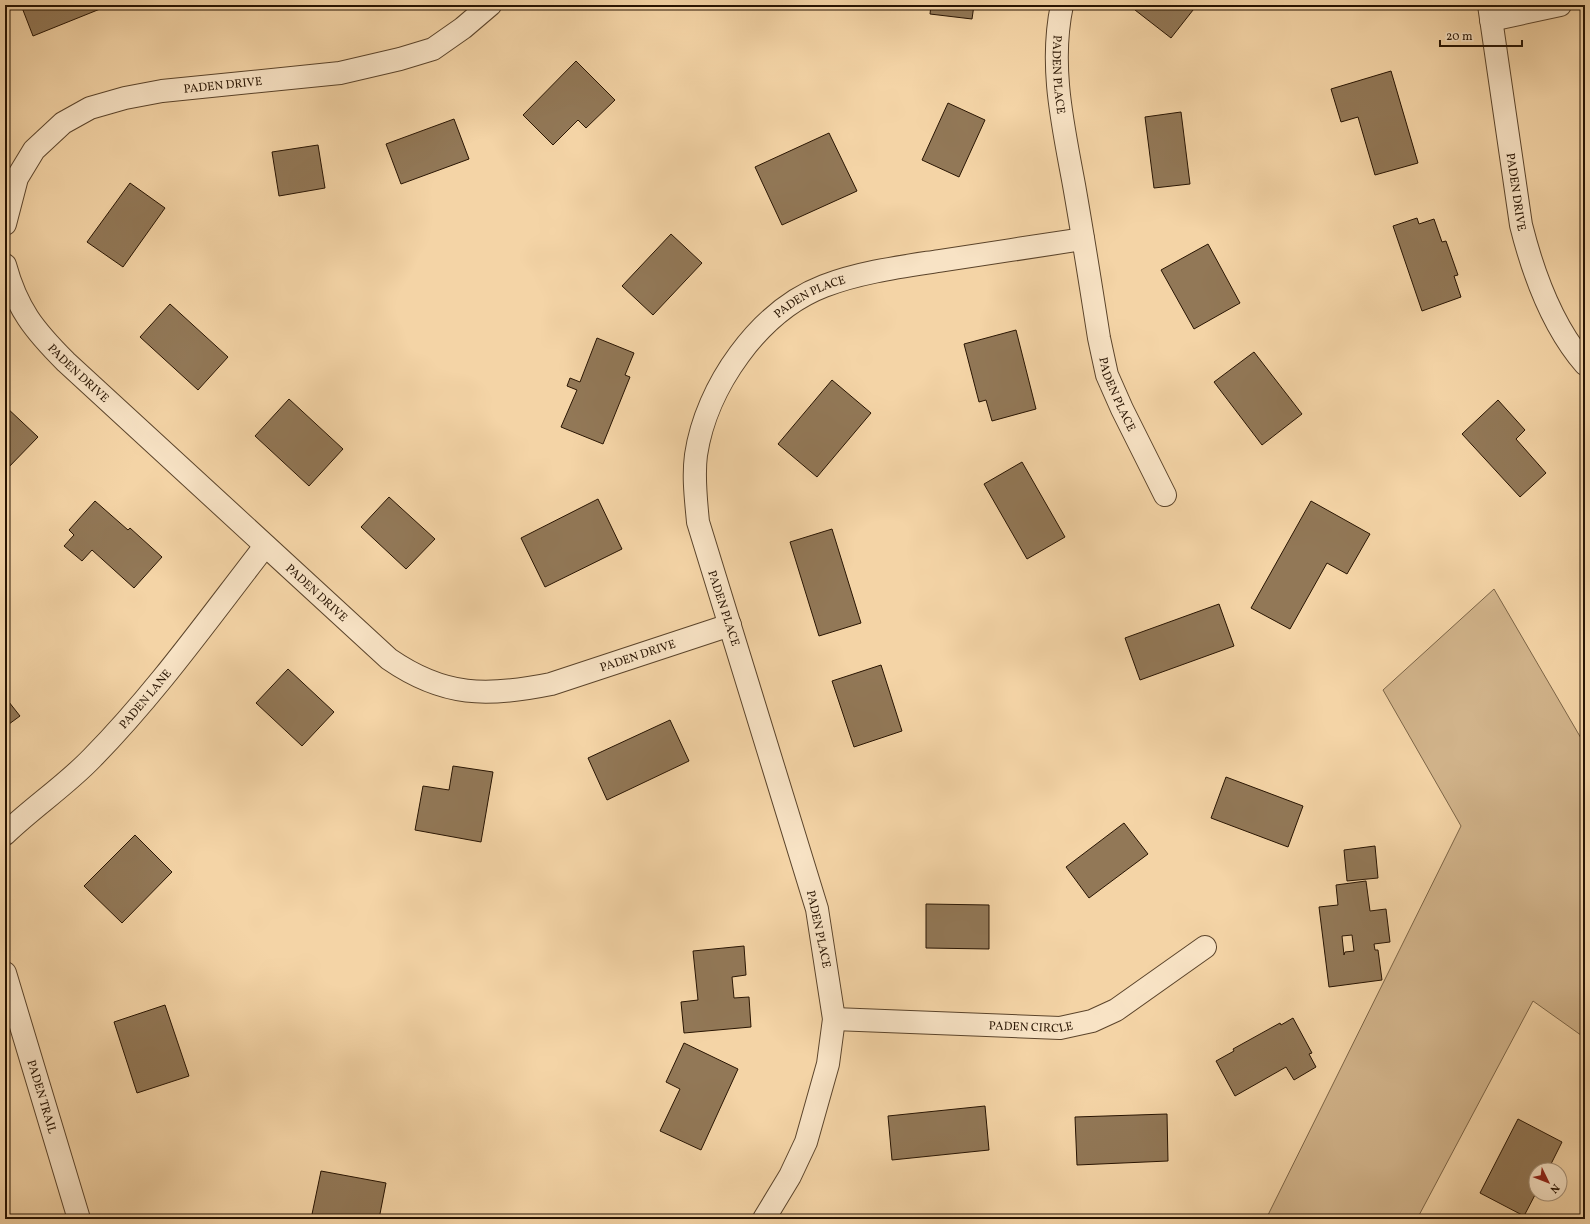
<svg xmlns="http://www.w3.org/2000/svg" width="1590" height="1224" font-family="Vollkorn,serif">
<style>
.green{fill:#d1b38a;stroke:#7c6446}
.building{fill:#927857;stroke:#281402;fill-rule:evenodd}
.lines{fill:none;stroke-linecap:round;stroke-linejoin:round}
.street-casing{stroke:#5b442b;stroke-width:24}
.street{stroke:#f8e3c5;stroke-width:22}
.labels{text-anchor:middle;stroke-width:3.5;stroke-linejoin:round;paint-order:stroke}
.street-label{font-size:12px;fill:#281402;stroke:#f8e3c5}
</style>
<rect width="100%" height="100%" fill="#f4d4a6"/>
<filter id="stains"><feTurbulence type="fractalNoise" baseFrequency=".005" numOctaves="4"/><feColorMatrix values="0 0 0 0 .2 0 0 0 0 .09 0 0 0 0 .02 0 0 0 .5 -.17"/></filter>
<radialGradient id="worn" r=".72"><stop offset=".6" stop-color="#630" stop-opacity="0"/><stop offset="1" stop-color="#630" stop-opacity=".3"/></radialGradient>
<path class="green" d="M1494,589L1585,745V1038L1533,1001L1417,1219H1266L1461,826L1383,690Z"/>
<path class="building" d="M21,5H110L33,36Z
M931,5H974L972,19L930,14Z
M1139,5H1197L1171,38L1135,10Z
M576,61L615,100L586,128L578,120L553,145L523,115Z
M1391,71L1418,163L1375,175L1358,117L1341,122L1331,89Z
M948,103L985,120L959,177L922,160Z
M1181,112L1190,184L1154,188L1145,117Z
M454,119L469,159L401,184L386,144Z
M829,133L857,191L782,225L755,167Z
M318,145L325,188L279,196L272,152Z
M130,183L165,208L123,267L87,242Z
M1417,218L1419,224L1434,219L1442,242L1446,241L1458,275L1454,276L1461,297L1422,311L1393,226Z
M671,234L702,263L653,315L622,286Z
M1208,244L1240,303L1194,329L1161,270Z
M170,304L228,357L198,390L140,337Z
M1016,330L1036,409L992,421L986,400L979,402L964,344Z
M597,338L634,353L625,375L630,377L603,444L561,427L577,390L567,386L570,378L580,382Z
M1254,352L1302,414L1262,445L1214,382Z
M832,380L871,413L817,477L778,444Z
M289,399L343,449L309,486L255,436Z
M1498,400L1525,430L1516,439L1546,473L1520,497L1462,434Z
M5,406L38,437L5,471Z
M1022,462L1065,537L1027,559L984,484Z
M389,497L435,539L406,569L361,527Z
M598,499L622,549L545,587L521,538Z
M95,501L128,530L130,528L162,557L134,588L92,550L82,561L64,546L74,535L69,530Z
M1311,501L1370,534L1347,574L1327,563L1290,629L1251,608Z
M832,529L861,623L819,636L790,542Z
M1219,604L1234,646L1140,680L1125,638Z
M881,665L902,731L854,747L832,681Z
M288,669L334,712L302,746L256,703Z
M5,697L20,716L5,727Z
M670,720L689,761L607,800L588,758Z
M453,766L493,772L481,842L415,830L423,786L449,790Z
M1226,777L1303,806L1288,847L1211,818Z
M1124,823L1148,854L1089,898L1066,867Z
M135,835L172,872L122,923L84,886Z
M1375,846L1378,878L1347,881L1344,850Z
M1366,881L1370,911L1386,909L1390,942L1374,944L1375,950H1378L1382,980L1329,987L1319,907L1338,905L1336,885ZM1352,935L1354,951L1345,952L1344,955L1342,936Z
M926,904L989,905V949L926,948Z
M744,946L746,975L732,977L734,998L749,997L751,1027L684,1033L681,1002L698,1000L693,951Z
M165,1005L189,1076L137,1093L114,1022Z
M1293,1018L1312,1053L1309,1054L1316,1067L1294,1080L1286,1067L1235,1096L1216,1061L1234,1051L1233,1049L1280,1023L1281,1025Z
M684,1043L738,1069L701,1150L660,1131L680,1089L666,1082Z
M985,1106L989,1150L892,1160L888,1116Z
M1167,1114L1168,1161L1077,1165L1075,1117Z
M1518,1119L1562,1142L1548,1170H1536V1193L1524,1216L1480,1193Z
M321,1171L386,1183L379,1219H311Z"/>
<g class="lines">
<defs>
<g id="street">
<path id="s1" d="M1062,5C1049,66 1063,125 1074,185C1083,236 1091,287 1099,338L1107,375L1122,409L1165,495"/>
<path id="s2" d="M1489,5L1521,225C1533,273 1552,326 1585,364"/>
<path d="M1491,20L1560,5"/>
<path id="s3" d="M5,224L17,178L34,150L63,123L90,108L125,98L162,91L340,73L400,59L433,49L463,28L490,5"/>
<path id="s4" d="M5,265C17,309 34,330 66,362L389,659C444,697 487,697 551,684L730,625"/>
<path id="s5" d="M5,834C33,807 65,786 92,758C156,693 209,618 265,546"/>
<path id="s6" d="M5,973L79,1219"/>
<path id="s7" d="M834,1019L1060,1028L1092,1021L1116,1010L1205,947"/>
<path id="s8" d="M764,1219L790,1176L806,1142L828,1064L834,1019L817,909L698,522C696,500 693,477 696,455C706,387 759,311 824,286C861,272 900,267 939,261C987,254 1035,246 1083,239"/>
</g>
</defs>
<use href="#street" class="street-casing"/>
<use href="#street" class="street"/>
</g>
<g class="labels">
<g class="street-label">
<text dy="4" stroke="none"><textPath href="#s1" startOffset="70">PADEN PLACE</textPath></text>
<text dy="4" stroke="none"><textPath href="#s3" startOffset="286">PADEN DRIVE</textPath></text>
<text dy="4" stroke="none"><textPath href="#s2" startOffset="189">PADEN DRIVE</textPath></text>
<text dy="4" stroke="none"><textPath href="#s8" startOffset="1001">PADEN PLACE</textPath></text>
<text dy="4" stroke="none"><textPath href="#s4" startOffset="133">PADEN DRIVE</textPath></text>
<text dy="4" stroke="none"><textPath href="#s1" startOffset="396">PADEN PLACE</textPath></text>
<text dy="4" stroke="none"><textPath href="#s4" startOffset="457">PADEN DRIVE</textPath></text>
<text transform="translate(724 608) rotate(72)" y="4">PADEN PLACE</text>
<text dy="4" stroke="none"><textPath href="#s4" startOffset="816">PADEN DRIVE</textPath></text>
<text dy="4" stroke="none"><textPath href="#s5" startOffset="195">PADEN LANE</textPath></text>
<text transform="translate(819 929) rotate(78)" y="4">PADEN PLACE</text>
<text dy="4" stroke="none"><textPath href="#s7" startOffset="197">PADEN CIRCLE</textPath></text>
<text dy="4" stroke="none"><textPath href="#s6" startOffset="129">PADEN TRAIL</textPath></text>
</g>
</g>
<rect width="1590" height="1224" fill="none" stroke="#f4d4a6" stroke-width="20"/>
<rect x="6" y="6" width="1578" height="1212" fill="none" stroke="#281402" stroke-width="2"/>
<rect x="10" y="10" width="1570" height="1204" fill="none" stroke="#281402"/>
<g transform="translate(1548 1182) rotate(133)"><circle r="19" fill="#f8e3c5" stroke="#a59077"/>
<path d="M0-3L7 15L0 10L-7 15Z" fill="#8f2418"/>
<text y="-6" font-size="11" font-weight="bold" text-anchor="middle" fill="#281402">N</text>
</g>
<path d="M1440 40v6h82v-6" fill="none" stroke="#281402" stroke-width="2"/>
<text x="1446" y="40" font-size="12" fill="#281402" stroke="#f8e3c5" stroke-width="3" paint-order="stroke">20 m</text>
<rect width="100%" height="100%" filter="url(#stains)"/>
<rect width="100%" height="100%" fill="url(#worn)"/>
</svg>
